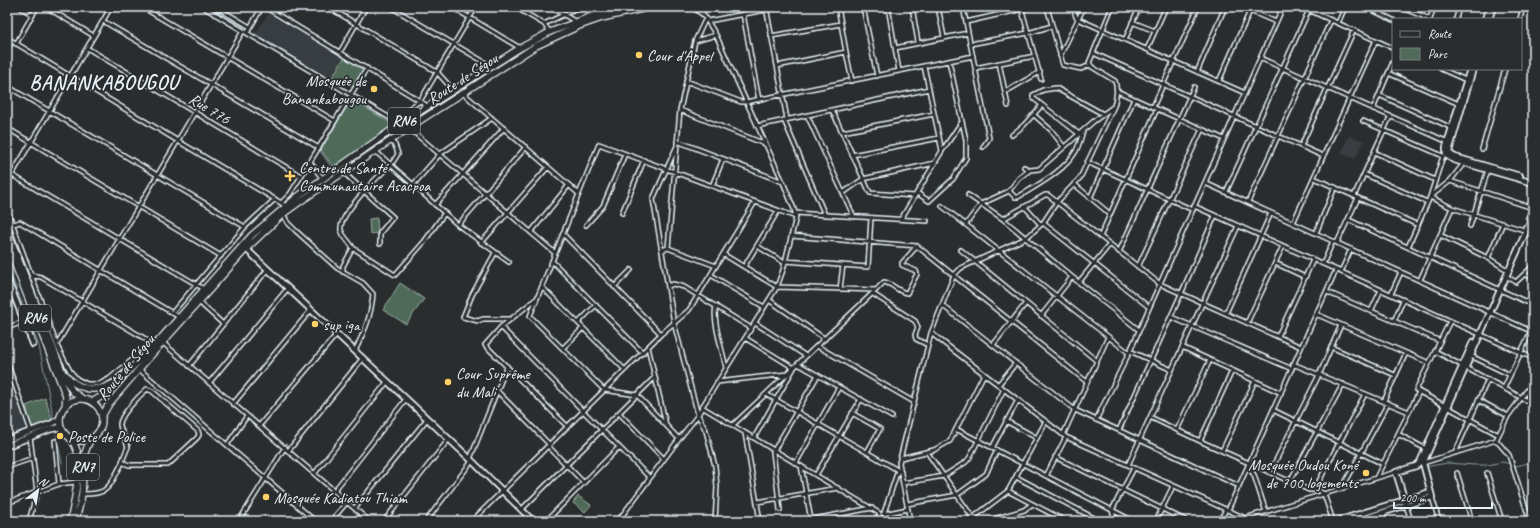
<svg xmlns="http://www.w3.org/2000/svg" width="1540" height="528" font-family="Caveat,sans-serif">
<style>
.built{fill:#393c42}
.green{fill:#506b59;stroke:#9caea8}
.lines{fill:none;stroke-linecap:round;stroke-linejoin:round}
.stream{stroke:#899da5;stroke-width:1}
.street-casing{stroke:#e8f1f8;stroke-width:6}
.secondary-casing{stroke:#e8f1f8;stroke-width:8}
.primary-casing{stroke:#e8f1f8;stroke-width:8}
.highway-casing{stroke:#e8f1f8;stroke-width:8}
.street{stroke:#2a2d2e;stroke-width:3}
.secondary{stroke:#2a2d2e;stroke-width:4.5}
.primary{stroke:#2a2d2e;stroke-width:5}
.highway{stroke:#2a2d2e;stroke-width:5.5}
.poi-dot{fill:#ffd166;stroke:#2a2d2e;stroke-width:1.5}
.labels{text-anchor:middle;stroke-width:3.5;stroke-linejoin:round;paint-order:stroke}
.shield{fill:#2a2d2e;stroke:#afb6bb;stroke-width:1}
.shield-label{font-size:15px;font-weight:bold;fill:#e8f1f8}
.poi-label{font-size:16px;fill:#e8f1f8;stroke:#2a2d2e;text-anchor:start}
.street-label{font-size:16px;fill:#e8f1f8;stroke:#2a2d2e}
.district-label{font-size:20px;font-weight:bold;letter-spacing:1px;fill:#e8f1f8;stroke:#2a2d2e}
</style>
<rect width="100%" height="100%" fill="#2a2d2e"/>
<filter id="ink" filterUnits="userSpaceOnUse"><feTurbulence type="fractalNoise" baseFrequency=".025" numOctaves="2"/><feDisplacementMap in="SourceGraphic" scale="8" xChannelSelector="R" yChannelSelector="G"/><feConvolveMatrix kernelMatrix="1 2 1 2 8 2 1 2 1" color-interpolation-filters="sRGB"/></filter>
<g filter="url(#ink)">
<path class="built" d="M269,13L343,58L330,78L254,35Z
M1349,136L1364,141L1355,159L1341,153Z
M11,385L28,431L7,438V387Z"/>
<path class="green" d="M344,58L365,70L353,87L344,81L341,85L331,79Z
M351,99L394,125L334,168L321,150Z
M377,218L378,233L370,234L369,219Z
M400,283L424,299L406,324L383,310Z
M45,398L53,422L31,429L26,406Z
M578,496L591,505L585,512L573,503Z"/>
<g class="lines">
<path class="stream" d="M210,7L245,28
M255,34L350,92
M332,168L320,151L352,99
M7,264L39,346L54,420
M56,435L62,463
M1514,465L1517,466L1531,462L1533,460
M1425,467L1447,463L1475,465H1488L1502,462L1511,464
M1433,493L1442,521"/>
<defs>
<path id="street" d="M20,7L33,15
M46,7L94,36
M142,7L335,121
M203,7L400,124
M216,7L250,27
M265,7L420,101L427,106
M328,7L437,72L453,90
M391,7L491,66
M452,7L520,48
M515,7L544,24L550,32
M551,7L576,22
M683,7L694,8L702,14
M766,7L787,119
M863,7L877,76
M888,7L899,71
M912,7L918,42
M938,7L944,37
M963,7L989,138L983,147
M1021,7L1041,79
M1047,7L1063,65L1081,69L1090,65
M1073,7L1076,17L1078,19L1245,93
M1241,7L1276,22
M1302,7L1393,48
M1366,7L1393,20
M1400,7L1430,19
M743,14L759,100
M1430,19L1434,7
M1456,19L1459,7
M1520,19L1523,7
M103,21L319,148
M708,21L781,7
M966,22L1032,7
M1132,22L1155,31
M1338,23L1345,7
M544,24L580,7
M247,33L262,7
M771,36L841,24
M7,38L286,206
M1125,40L1139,7
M695,41L716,35
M16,44L37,7
M970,44L1028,33L1052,26
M87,48L301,176
M895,48L968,33
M1147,49L1166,7
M7,50L12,41
M340,52L366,7
M846,52L852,81
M1093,53L1323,156
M1060,56L1084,7
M1260,58L1448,142
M999,63L1008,106
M777,66L846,52L838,7
M924,66L942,151
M975,68L1035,56
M1441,69L1466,80
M1197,72L1225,7
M1388,73L1459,104
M686,81L741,102H746L973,56
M1219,81L1250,11
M7,86L245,227
M1117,91L1224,139
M1005,92L1040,72
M463,93L579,194
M1379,95L1452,128
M1153,107L1198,7
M1373,109L1393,62
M680,110L765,144
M832,110L870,193L915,196
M807,115L854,217
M1034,115L1051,130L1064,147
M392,120L420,101L476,7
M784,120L825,215
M404,121L409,128L555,253
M1363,121L1443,156
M757,126L929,89
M7,128L221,256
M842,132L934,114
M1079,134L1033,98V95L1043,90L1056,88L1103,114
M1012,135L1024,125L1042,105
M390,141L395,145L398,154L391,165L458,225L509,262
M677,141L783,182
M1301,146L1354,30
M676,148L653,199L674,323L698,415L706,431L715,466L717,487L715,521
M1482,149L1505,69
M1374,152L1435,180
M852,155L939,138
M310,162L322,178
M1087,162L1193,210
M1024,167L1030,170L1039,169L1094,121L1113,107
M343,172L393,217L380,233V244
M1364,174L1427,202
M12,175L204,289
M1314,178L1418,225
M1450,181L1533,208
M7,183L111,7
M1205,183L1533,332
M1074,184L1110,214
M413,185L440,154L492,118
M712,186L723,159
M1009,191L1015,197H1018C1036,186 1065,171 1076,151C1079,145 1081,138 1083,131
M1226,192L1309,10
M843,193L863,179L935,163
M917,193L929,201L953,179L966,158V140L949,61
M968,195L1003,219L1072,277L1139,330
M1354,196L1390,117
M1430,197L1452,208L1524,230
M1430,197L1450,181L1464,163
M1090,198L1134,99
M1248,202L1331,20
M281,203L290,194L310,162L367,68
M435,205L504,128
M942,206L1129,353
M1194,206L1533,358
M1025,207L1041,225
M7,209L58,348L70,371L77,379L87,384H99L109,379L132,360L138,361
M622,213L644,160
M795,213L927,221
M283,214L288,223L296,231L337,268L363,283L373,294C371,317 365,330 355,351
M901,219L942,151L961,123
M1003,219L1045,195H1048L1160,284L1301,347
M1349,220L1533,305
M1043,223L1149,307
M1293,223L1376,40
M966,224L981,204L1009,191L1019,178L1030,170
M458,225L526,147
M586,225L603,206L625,154
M7,226L20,222L179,317
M1470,226L1488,170
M1525,227L1533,231
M531,232L569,185
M1316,233L1335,187
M563,234L661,334
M1440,235L1488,258L1509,271
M791,236L917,246L1087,382
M1100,237L1157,109
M481,243L548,167
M1337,243L1358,198
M757,246L785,263
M1408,247L1430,197L1443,156
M353,248L395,275L424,242L444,214
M668,248L680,110L695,41L706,18
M662,250L668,248L716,266
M961,250L1097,361
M1119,252L1194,87
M495,253L472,295L463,317L478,321L483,319H511
M723,254L777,287L876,290
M1488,258L1503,223
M552,261L643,353
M785,261L868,267L871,218
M1275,263L1305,277
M1323,264L1333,241
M744,267L778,211
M1138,267L1202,129
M343,272V266L353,248C350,242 343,237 341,230C338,215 379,175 391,165L375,151
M1341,272L1351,249
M1525,274L1533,278
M31,275L41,277L144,338L154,346
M711,275L764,307
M1506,276L1516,282L1533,266
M1420,280L1452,208
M1079,282L1110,244
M668,286L673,284L684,287L751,328
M542,287L625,370
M614,287L631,270
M840,289L843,265
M1327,292L1440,341
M873,294L915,321L918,327L915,335L916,339L928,345
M1391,294L1401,272
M536,299L501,327L485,345L567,426
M769,300L825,339
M199,302L223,324
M942,305L1075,410L1239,486
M716,306C712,320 723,352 726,368
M1371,311L1381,290
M172,313L245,227L275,199
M1226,313L1271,213
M1316,314L1429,363
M1041,316L1072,277
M1171,317L1292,369
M1394,321L1403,300
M1450,321L1416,390L1497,434
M578,323L596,305
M755,323L806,356
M1247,323L1283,246
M501,327L583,411L650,478
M7,328L25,321
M931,333L1066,437L1245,518L1396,472
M1278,336L1313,260
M745,338L794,368L754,438
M162,342L369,521
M57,344L243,31
M993,345L1026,303
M817,346L914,402
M648,347L666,425
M1182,347L1281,393
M1331,347L1395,375
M563,348L583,328
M1130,351L1172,370
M1435,351L1533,404
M1471,356L1510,375
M7,362L31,431
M798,364L892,417
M1293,364L1409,412
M189,366L268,269
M139,369L315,521
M717,382L787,374
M7,383L14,380
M209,383L288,288
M998,385L1016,363
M1504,388L1531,331
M497,391L549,444
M766,394L901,472
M1478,400L1508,416
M1384,401L1406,353
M233,404L311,310
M702,407L879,513L880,521
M1273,410L1383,464
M619,413L664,459
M852,413L880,429L867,452
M1150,417L1200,441L1309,490H1318
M1096,420L1130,351L1283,7
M1006,421L1037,438
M733,425L876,290L884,282C892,283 898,292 907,293L917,274L916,271L902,265V263L917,246
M259,426L336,335
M956,429L1133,521
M1119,430L1181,294L1215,216
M1177,430L1210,360
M745,433L760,521
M1398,434L1426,449
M1063,435L1108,337
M679,439L637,395L604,390L530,316L599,144L796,217
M1496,440L1509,455L1530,521
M1496,440L1508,416L1533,382
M55,441L59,484
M1200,441L1232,371
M227,445L247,416
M548,446L584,483
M992,448L1018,400
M289,450L362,359
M1222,451L1255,381
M927,452L973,518L974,521
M1455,453L1488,379
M1055,457L1187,521
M901,458L934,450L950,441L984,374
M470,459L507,366
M796,463L839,387
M1423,463L1496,440
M1128,465L1238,226
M801,466L811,520
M1248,466L1254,475L1266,512
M7,467L33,458
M1270,472L1319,375L1341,325
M315,473L387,382
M1457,473L1472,521
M1487,473L1502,521
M816,475L861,399
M1046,476L1066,437
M1016,477L1094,518L1095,521
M1376,478L1419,392
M1290,481L1343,384
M903,483L944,476L966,462L970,457L1004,389
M1344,485L1388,403
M334,491L406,399
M1008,491L1065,521
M81,494C109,495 109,487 121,465C123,459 125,453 128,447C126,440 121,432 120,425C119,416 140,395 147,389L152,391L198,431L199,435L197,438L168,465H129L122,462
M1432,497L1439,521
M757,502L838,488
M7,503L59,484L76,482
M907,504L957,495L986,474L997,450
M1406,505L1411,521
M355,508L427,419
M521,510L655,377
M780,510L773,452L818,375
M1228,510L1336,270
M884,513L898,470
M1383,513L1385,521
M883,514L908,509
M7,515L10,502
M29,521L37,492L30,437
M239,521L285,447
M331,521L347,502
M384,521L449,439
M426,521L472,461
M472,521L661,334L689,310L755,202
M546,521L619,447
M618,521L679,439L698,415L702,407L777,287L783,270L796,217L794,209L783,182L716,35L699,7
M803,521L872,508
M910,521L899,463L931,333L954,275L961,268L1026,238L1043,223L1057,202L1080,178L1114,106C1116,98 1118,90 1115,81L1092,67L1089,63L1112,7
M965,521L970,520L1008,491L1046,421
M987,521L1024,510L1032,504
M1115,521L1112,510L1134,468
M1156,521L1173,486
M1220,521L1226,509
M1333,521L1324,494L1318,490V483L1365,394"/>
<path id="secondary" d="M1485,19L1489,7
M1489,19L1493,7
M1470,69L1446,147V155L1454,160L1533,183
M1473,69L1450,148L1449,153L1455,157L1520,176
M1529,218L1533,209
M244,247L467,456L533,521
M7,278L33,344
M1406,505L1396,472L1416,466L1420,462L1473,342
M1337,521L1430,492
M1356,521L1432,497L1423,463L1533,216"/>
<path id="primary" d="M7,440L53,423L58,420L60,417
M7,446L51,429L57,428L62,429"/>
<path id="highway" d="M676,7H683
M7,230L66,381L73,392L83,399
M7,244L64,391L66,397L65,407
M66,375C77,390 96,393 112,384
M60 420a21 21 0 1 1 42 0a21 21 0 1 1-42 0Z
M92,402L104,395L154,346L252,235L297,197L400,124L520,48L550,32L600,13L623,7
M102,416L109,404L139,369L246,249L283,214L301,201L424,118L536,46L579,26L602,18L651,7
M70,521C75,503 79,474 78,455C77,449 74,443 70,438
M75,521C78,512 81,503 82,493C84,473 80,455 92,438"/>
</defs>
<use href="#street" class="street-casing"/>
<use href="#secondary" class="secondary-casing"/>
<use href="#primary" class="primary-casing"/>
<use href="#highway" class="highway-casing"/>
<use href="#street" class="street"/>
<use href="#secondary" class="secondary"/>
<use href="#primary" class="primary"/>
<use href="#highway" class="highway"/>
</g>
</g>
<g class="poi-dot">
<circle cx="639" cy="55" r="4"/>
<circle cx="374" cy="89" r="4"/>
<path d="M288 170h4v4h4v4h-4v4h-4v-4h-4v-4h4z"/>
<circle cx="315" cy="324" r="4"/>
<circle cx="448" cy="382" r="4"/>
<circle cx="60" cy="436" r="4"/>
<circle cx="1366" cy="473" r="4"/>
<circle cx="266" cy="497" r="4"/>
</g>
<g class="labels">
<g class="shield">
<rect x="388" y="108" width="32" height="26" rx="3"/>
<rect x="19" y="305" width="32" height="26" rx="3"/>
<rect x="67" y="454" width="32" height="26" rx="3"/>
</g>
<g class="shield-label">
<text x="404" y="126">RN6</text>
<text x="35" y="323">RN6</text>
<text x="83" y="472">RN7</text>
</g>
<g class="poi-label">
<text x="647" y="61">Cour d'Appel</text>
<text x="366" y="86" text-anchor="end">Mosquée de<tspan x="366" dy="18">Banankabougou</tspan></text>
<text x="299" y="173">Centre de Santé<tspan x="299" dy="18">Communautaire Asacpoa</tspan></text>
<text x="323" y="330">sup iga</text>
<text x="456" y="379">Cour Suprême<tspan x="456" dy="18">du Mali</tspan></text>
<text x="68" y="442">Poste de Police</text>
<text x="1358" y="470" text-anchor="end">Mosquée Oudou Koné<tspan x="1358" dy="18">de 700 logements</tspan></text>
<text x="274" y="503">Mosquée Kadiatou Thiam</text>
</g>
<g class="street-label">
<text transform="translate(462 78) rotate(-33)" y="6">Route de Ségou</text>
<text transform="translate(210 108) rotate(31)" y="6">Rue 776</text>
<text transform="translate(125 367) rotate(-50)" y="6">Route de Ségou</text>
</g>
<g class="district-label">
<text x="104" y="89">BANANKABOUGOU</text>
</g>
</g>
<rect width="1540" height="528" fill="none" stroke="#2a2d2e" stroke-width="24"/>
<rect x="12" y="12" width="1516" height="504" fill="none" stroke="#e8f1f8" stroke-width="1.5" filter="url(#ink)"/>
<rect x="1392" y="18" width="130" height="52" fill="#2a2d2e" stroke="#767b7f"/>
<rect x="1400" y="31" width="20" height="6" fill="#2a2d2e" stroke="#767b7f"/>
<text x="1428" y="38" font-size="12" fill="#e8f1f8">Route</text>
<rect x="1400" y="48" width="20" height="12" fill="#506b59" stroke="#767b7f"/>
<text x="1428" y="58" font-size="12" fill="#e8f1f8">Parc</text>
<g transform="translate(38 490) rotate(31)" stroke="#2a2d2e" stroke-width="3" paint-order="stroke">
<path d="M0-3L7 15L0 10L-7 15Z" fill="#e8f1f8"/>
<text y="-6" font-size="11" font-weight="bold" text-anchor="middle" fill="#e8f1f8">N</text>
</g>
<path d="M1394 502v6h98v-6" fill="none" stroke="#e8f1f8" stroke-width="2"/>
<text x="1400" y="502" font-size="12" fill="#e8f1f8" stroke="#2a2d2e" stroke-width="3" paint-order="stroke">200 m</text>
</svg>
